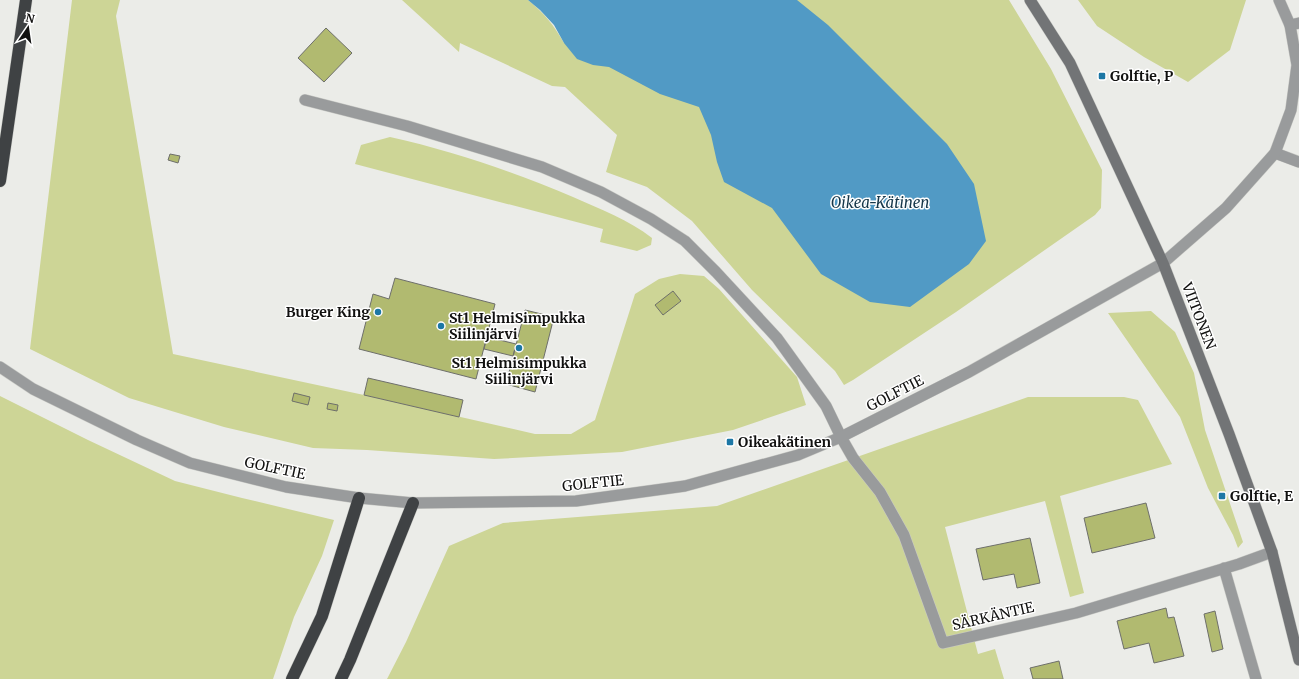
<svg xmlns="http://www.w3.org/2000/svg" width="1299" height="679" font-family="Merriweather,serif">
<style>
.green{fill:#cdd596}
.water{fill:#519ac5}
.building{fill:#b1ba70;stroke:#6e6f6b}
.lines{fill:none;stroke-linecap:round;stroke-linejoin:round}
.minor-casing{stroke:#c8c9c5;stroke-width:12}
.tertiary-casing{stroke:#c8c9c5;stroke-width:12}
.secondary-casing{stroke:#c8c9c5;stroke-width:12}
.motorway-casing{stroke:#c8c9c5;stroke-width:13}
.minor{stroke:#999b9c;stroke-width:11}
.tertiary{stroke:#999b9c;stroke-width:11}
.secondary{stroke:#727476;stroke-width:11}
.motorway{stroke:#3f4244;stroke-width:12}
.poi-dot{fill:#1c77a5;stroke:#fff;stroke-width:1.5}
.labels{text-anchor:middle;stroke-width:3;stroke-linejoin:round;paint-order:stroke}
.poi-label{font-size:14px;font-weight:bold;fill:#111110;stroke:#fff;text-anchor:start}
.street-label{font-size:14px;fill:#111110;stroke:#fff}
.water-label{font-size:15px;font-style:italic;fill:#16374a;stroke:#fff}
</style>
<rect width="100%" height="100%" fill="#ebece8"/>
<path class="green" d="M72,0H120L116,16L173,354L364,395L535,434H571L595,420L635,294L659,279L680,274L704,276L719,289L797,377L806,405L733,430L622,452L494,459L367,450L313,448L224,427L129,398L30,349Z
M402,0H528C545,14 553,24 564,43L676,0H1009L1051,69L1102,170L1101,208L1095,215L956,312L853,380L844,385L835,371L752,290L692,221L647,187L606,172L617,135L565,87L552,86L460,43L459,52Z
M1078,0H1246L1230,50L1188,82L1144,57L1097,26Z
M390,137C453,151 514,172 573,197C600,209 629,220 652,238L651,245L637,251L600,242L603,229L355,164L361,145Z
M1151,311L1175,332L1194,373L1205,430L1243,542L1238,548L1233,535L1208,488L1180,417L1108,313Z
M0,396L88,440L175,481L242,498L334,520L322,556L294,617L273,679H0Z
M1028,397H1124L1138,400L1172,464L1060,496L1084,593L1070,597L1045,501L945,527L978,654L995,649L1004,679H387L406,642L449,546L503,523L717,506Z"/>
<path class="water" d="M528,0H797L828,25L947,144L974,184L986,241L969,264L910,307L870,302L821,274L772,208L724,182L717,162L711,135L699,107L660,94L609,67L593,65L577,59L564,43L554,25L540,10Z"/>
<path class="building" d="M326,28L352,53L324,82L298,58Z
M170,154L180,156L178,163L168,160Z
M395,278L495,304L476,379L359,349L373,294L389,299Z
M673,291L681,301L663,315L655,305Z
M525,310L554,317L535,392L506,384Z
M487,337L516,344L513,356L484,349Z
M368,378L463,400L459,417L364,395Z
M294,393L310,397L308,405L292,401Z
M328,403L338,405L337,411L327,409Z
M1146,503L1155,538L1092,553L1084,518Z
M1030,538L1040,583L1017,588L1014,574L983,580L976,549Z
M1166,608L1168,618L1174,617L1184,656L1154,663L1149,643L1124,649L1117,621Z
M1215,611L1223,649L1212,652L1204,614Z
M1059,661L1063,679H1033L1030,668Z"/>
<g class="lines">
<defs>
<path id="minor" d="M1290,25L1299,23
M305,100L407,126L542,167L601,192L651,219L685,241L716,272L777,338L826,406L841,437L853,458L880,492L904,535L943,643L1076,613L1239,564L1272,552
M1275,153L1299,162
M1224,568L1256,679"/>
<path id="tertiary" d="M0,367L33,389L137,440L190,463L286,487L359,498L413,503L576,501L685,486L798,455L841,437L969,372L1163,263L1226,208L1275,153L1291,110L1297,65L1290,25L1279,0"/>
<path id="secondary" d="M1030,0L1070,63L1163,263L1229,434L1272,552L1299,660"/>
<path id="motorway" d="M0,181L26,0
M292,679L322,616L359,498
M341,679L350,660L413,503"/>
</defs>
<use href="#minor" class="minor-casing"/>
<use href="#tertiary" class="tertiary-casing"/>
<use href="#secondary" class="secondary-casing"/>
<use href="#motorway" class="motorway-casing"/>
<use href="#minor" class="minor"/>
<use href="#tertiary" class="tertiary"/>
<use href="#secondary" class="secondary"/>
<use href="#motorway" class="motorway"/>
</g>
<g class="poi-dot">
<rect x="1098" y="72" width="8" height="8" rx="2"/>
<circle cx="378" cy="312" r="4"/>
<circle cx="441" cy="326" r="4"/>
<circle cx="519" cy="348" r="4"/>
<rect x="726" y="438" width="8" height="8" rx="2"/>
<rect x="1218" y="492" width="8" height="8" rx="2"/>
</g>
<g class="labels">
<g class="poi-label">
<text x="1110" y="81">Golftie, P</text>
<text x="370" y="317" text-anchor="end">Burger King</text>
<text x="449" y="323">St1 HelmiSimpukka<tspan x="449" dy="16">Siilinjärvi</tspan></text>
<text x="519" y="368" text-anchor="middle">St1 Helmisimpukka<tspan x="519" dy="16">Siilinjärvi</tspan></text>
<text x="738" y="447">Oikeakätinen</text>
<text x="1230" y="501">Golftie, E</text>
</g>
<g class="street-label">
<text transform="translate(1199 316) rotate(69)" y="5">VIITONEN</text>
<text transform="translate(895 393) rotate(-27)" y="5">GOLFTIE</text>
<text transform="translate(275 468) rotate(12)" y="5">GOLFTIE</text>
<text transform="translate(593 483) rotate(-6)" y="5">GOLFTIE</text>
<text transform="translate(993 616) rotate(-13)" y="5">SÄRKÄNTIE</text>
</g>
<g class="water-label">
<text x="880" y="208">Oikea-Kätinen</text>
</g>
</g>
<g transform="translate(28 28) rotate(13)" stroke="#ffffff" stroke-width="3" paint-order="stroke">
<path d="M0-3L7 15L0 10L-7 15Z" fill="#111110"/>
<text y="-6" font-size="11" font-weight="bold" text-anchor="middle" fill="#111110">N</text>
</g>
</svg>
